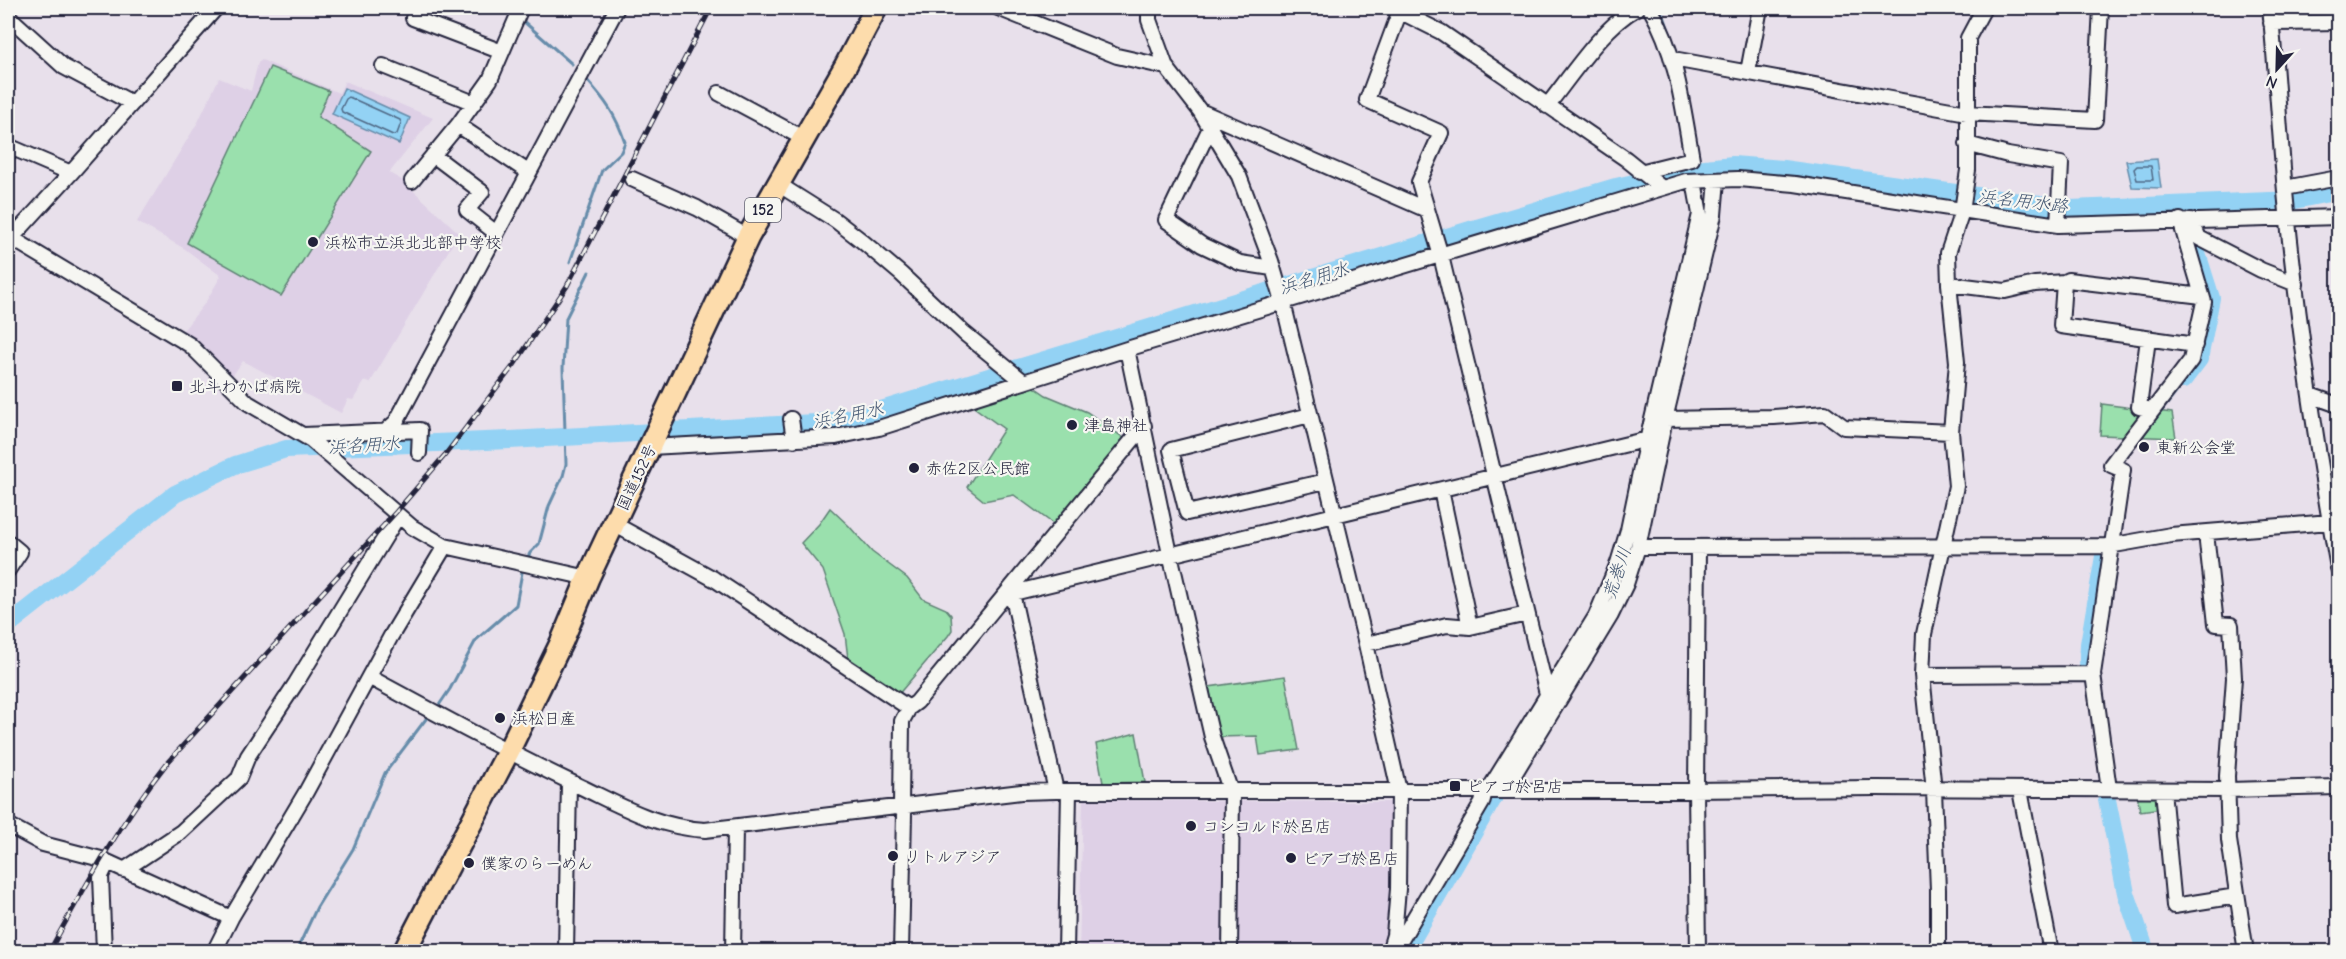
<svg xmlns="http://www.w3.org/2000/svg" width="2346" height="959" font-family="'Comic Neue','Klee One',sans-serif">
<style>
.built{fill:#ded0e6}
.green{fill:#9ae0ad;stroke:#5e8174;stroke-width:1.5}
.water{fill:#93d2f4;stroke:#668caa;stroke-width:1.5}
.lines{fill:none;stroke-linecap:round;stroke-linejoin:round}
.shore{stroke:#4f6885;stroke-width:1.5}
.stream{stroke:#668caa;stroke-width:3}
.river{stroke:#93d2f4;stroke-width:18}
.minor-casing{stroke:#22223b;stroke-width:18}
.highway-casing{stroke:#22223b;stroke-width:26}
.minor{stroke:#f6f6f2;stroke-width:14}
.highway{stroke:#fddcac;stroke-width:21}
.rail-casing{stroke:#22223b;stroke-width:5}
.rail{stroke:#f6f6f2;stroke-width:3;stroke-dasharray:9;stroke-linecap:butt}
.poi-dot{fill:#22223b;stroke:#f6f6f2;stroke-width:2}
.labels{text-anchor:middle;stroke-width:4.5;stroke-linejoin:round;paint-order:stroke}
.shield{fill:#f6f6f2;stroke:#626272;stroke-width:1.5}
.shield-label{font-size:15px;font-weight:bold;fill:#22223b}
.poi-label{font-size:16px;fill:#22223b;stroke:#f6f6f2;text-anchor:start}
.street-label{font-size:16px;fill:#22223b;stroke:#f6f6f2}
.water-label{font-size:18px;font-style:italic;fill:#445772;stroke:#f6f6f2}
</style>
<rect width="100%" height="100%" fill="#e8e0eb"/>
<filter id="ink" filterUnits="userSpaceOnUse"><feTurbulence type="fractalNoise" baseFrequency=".0167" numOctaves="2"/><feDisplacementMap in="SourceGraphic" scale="12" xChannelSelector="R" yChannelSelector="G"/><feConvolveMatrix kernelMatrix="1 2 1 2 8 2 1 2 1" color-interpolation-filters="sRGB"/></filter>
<g filter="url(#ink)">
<path class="built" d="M262,60L339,93L345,81L433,118L389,173L402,180L459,233L370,383L365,381L353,400L348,399L341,413L243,361L230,379L181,333L205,303L221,276L185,249L137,222L198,122L219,78L251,91L258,63Z
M1083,800L1396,802L1390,930L1385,951L1079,952Z"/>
<path class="green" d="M270,67L329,91L318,117L371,151L281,296L187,243Z
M1030,384L1046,395L1087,412L1128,441L1059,528L1014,495L984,501L967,487L1004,429L971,405Z
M2102,404L2172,413L2176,438L2100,435Z
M830,508L849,526L872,552L907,578L923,599L946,609L951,615L952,630L948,636L897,696L849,667L845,634L823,570L801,543L819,524Z
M1285,676L1299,750L1260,755L1257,736L1218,737L1209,687Z
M1136,733L1145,782L1103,783L1096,744Z
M2137,795H2161L2162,808L2140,811Z"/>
<path class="water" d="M344,88L410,118L399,144L332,114Z
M2157,159L2161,188L2132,187L2126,161Z
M2192,362L2198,366L2125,459L2119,470L2108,542H2105L2117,458Z"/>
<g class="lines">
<path class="shore" d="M349,97L400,120L401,123L397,134L393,135L342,112L341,109L346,99Z
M2137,166H2151L2153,180H2137L2134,169Z"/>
<path class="stream" d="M1658,8L1664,16L1676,51
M522,20L572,64
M570,262L602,170L621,152L625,142C616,115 605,100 586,79
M526,561L530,553L539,544L549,506L563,476L566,464L563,368L566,318L589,272
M437,708L450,689L476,640L516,605L523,567
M296,952L317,907L353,849L385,773L429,715"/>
<path class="river" d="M2183,380L2199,359L2211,298L2188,225
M1607,609L1623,572L1630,542
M8,625L175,494L235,465L286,449L510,440L815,423L858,417L1473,229L1616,187L1696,169L1733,165L1783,169L2070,209L2295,200L2338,191
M2088,667L2089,644L2104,556
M2106,795L2126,893L2146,952
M1405,952L1506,776"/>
<defs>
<path id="minor" d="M998,8L1117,56L1166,67
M1149,8V20L1166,67L1200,111L1239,176L1271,261L1283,302L1366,644L1399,791L1398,889L1394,935L1389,952
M1393,8L1441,32L1626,159L1662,188
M1401,8L1367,100L1441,133L1419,182L1441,256L1547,694
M2270,8C2277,75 2280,144 2287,212C2299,331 2317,450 2338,568
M8,16L64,67L132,103
M413,18L502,52
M2271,23L2338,22
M1673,59L1967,113L2095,120L2101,8
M383,66L474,103
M1748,72L1760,8
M719,93L803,138
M1547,106C1571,76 1603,26 1637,8
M1200,111L1427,210
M458,125L528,172
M1210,128L1166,220L1202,245L1240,263L1272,268
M1967,144L2008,155L2061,164L2058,225
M8,146L71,173
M433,155L482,192L467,210L496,233
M1640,172L1692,159C1683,107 1677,54 1650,8
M632,179L697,208L748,237
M412,181L458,125L490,80L521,8
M778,184L835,220L862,241L901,274L964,333L1024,382
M2285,188L2338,178
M2191,220L2199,238L2261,270L2296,284
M8,236L190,345L248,403L311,440L412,527L445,546L588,578
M8,242L71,173L216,8
M1949,284L2005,291L2035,284L2064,282
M2148,339L2139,407L2152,410
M2195,345L2061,326L2064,282L2068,280L2202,296
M1127,349L1170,554L1212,737L1232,795L1230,952
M2310,395L2338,405
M1310,415L1171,450L1187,513L1326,481
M791,419L794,440
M1665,419L1774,417L1825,413L1844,427L1951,432
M386,431L396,422L617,8
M304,435L420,430L419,453
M650,447L836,437L879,428L1127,349L1686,181L1738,179L1795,184L2058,225L2338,217
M1441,490L1470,627
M614,524L714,579L909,708
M2206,533L2216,624L2231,625L2234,678L2227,776L2229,840L2246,952
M8,542L20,552L8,570
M1638,547L2109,546L2171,535L2330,522
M1366,644L1447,625L1470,627L1527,614
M1922,675L2093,674
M369,677C439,715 509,753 581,787C623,807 657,827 705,830L1021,792L1056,791H1592L1875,788L2228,790L2338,787
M2109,789L2093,674L2123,470L2111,465L2191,360L2204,302L2180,220
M2020,790L2051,952
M2163,790L2174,906L2237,896
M1056,791L1014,602L1005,595L1648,439L1660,442
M1488,791L1596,616L1618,563L1628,530L1643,458L1700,214L1694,181
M1504,791L1611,615L1626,584L1638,547L1665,419L1714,215L1717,180
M8,825L43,844L101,859L231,918
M124,870L181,832L239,778L248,756L296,683L398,516
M104,952L101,876L107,863
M214,952L231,918L306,792L391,636L445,546
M566,952L569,782
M733,952L735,828
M901,952L904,814L901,806L902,721L909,708L917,702L1144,426
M1066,952L1069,791
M1394,952L1482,803L1485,791
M1698,952L1696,790L1698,548
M1938,952V890L1934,790L1922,675L1924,634L1956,486L1951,432L1957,362L1949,284L1948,253L1962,211L1968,170V38L1984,8"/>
<path id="highway" d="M404,952L508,752L562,641L588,578L748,237L846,65L876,8"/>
</defs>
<use href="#minor" class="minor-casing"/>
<use href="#highway" class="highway-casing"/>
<use href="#minor" class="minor"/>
<use href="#highway" class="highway"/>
<defs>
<path id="rail" d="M49,952C85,886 121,821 167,763L396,512L445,455L514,365L567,286L711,8"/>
</defs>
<use href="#rail" class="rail-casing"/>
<use href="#rail" class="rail"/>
</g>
</g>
<g class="poi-dot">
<circle cx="313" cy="242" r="6"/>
<rect x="171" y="380" width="12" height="12" rx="3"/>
<circle cx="1072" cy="425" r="6"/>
<circle cx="2144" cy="447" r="6"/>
<circle cx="914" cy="468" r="6"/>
<circle cx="500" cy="718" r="6"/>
<rect x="1449" y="780" width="12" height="12" rx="3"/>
<circle cx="1191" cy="826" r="6"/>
<circle cx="893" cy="856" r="6"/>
<circle cx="1291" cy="858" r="6"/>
<circle cx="469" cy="863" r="6"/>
</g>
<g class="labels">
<rect class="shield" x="745" y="198" width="36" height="24" rx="4.5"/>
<g class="shield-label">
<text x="763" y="215">152</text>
</g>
<g class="poi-label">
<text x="325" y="248">浜松市立浜北北部中学校</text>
<text x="189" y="392">北斗わかば病院</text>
<text x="1084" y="431">津島神社</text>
<text x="2156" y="453">東新公会堂</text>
<text x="926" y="474">赤佐2区公民館</text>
<text x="512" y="724">浜松日産</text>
<text x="1467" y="792">ピアゴ於呂店</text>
<text x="1203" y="832">コンコルド於呂店</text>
<text x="905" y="862">リトルアジア</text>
<text x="1303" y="864">ビアゴ於呂店</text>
<text x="481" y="869">僕家のらーめん</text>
</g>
<g class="street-label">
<text transform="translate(636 477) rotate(-65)" y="6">国道152号</text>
</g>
<g class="water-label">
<text transform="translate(2023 201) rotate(7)" y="6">浜名用水路</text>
<text transform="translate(1314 278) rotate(-17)" y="6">浜名用水</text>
<text transform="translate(848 415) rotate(-11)" y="6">浜名用水</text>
<text transform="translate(364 445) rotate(-3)" y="6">浜名用水</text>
<text transform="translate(1617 573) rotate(-72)" y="6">荒巻川</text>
</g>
</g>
<rect width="2346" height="959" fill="none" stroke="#f6f6f2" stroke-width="30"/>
<rect x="15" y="15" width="2316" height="929" fill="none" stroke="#22223b" stroke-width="2" filter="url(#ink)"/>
<g transform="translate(2277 69) rotate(202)" stroke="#f6f6f2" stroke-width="4.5" paint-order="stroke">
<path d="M0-4.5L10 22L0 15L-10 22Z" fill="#22223b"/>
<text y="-9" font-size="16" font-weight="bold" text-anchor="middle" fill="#22223b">N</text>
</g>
</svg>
